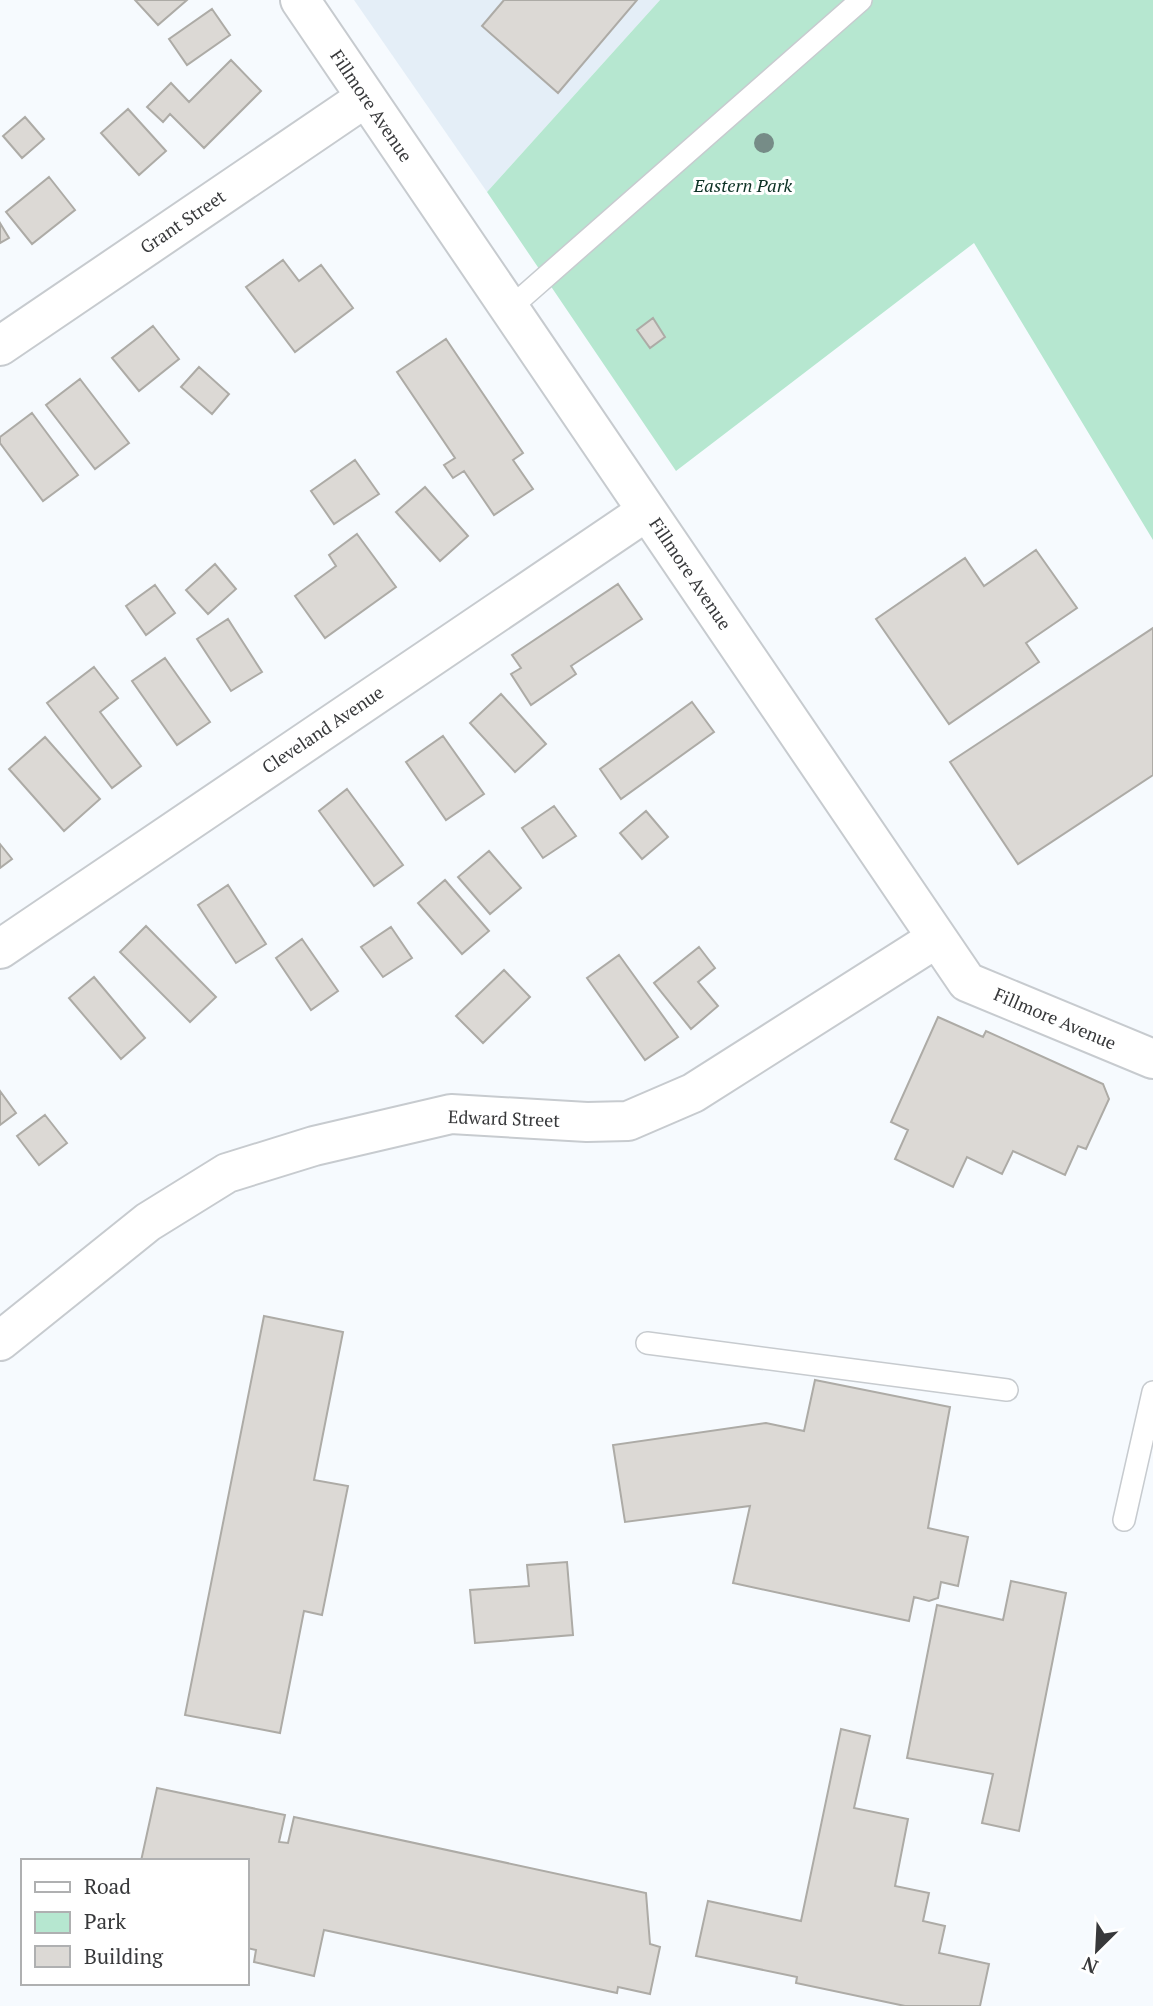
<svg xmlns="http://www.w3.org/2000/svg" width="1153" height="2006" font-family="'PT Serif',serif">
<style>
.built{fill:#e4eef7}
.green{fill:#b6e7d0}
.building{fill:#dcd9d5;stroke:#adaba6;stroke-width:2}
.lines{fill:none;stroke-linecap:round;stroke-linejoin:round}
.service-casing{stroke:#c7cbcf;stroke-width:24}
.minor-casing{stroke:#c7cbcf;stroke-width:42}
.service{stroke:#fff;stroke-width:21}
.minor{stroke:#fff;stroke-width:38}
.tree{fill:#768c87}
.labels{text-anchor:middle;stroke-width:6;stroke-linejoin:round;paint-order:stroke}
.street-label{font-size:18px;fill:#38393b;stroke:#fff}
.park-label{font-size:18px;font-style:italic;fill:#0d3225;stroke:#fff}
</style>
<rect width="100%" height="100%" fill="#f6fafe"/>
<path class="built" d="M354,0H660L487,192Z"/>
<path class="green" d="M660,0H1153V540L974,243L676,471L487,192Z"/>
<path class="building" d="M135,0H187L158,25Z
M504,0H637L558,93L482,26Z
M212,9L230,35L187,65L169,39Z
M231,60L261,91L204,148L170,114L163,122L147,107L171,83L189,102Z
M128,109L166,151L139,175L101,133Z
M25,117L44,139L22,158L3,136Z
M49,177L75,210L32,244L6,212Z
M0,223L9,238L0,243Z
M283,260L299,281L321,265L353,308L295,352L246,287Z
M653,318L665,337L650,348L637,330Z
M153,326L179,359L139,391L112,358Z
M446,339L523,453L513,460L533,489L494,515L464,471L453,478L444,465L455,458L397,372Z
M199,367L229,394L212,414L181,387Z
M80,379L129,443L95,469L46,405Z
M32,413L78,475L43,501L0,443V437Z
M355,460L379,494L334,524L311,491Z
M425,487L468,536L440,561L396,512Z
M357,534L396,587L325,638L295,596L336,566L329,555Z
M1036,550L1077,608L1026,643L1039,662L949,724L876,619L965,558L984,586Z
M215,564L236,589L208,614L186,590Z
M618,584L642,619L571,666L576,674L531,705L511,674L521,668L512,655Z
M155,585L175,613L146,635L126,606Z
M228,619L262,672L231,691L197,639Z
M1153,628V775L1018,864L950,762Z
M165,658L210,722L177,745L132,681Z
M94,667L118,698L100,712L141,766L112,788L47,703Z
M501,694L546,744L515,772L470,723Z
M692,702L714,732L621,799L600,769Z
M443,736L484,794L446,820L406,762Z
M45,737L100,799L64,831L9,769Z
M347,789L403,865L374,886L319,811Z
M554,806L576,836L543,858L522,828Z
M646,811L668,837L642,859L620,833Z
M0,844L12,859L0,868Z
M489,851L521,888L490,914L458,877Z
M445,880L489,931L462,954L418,903Z
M228,885L266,944L236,963L198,905Z
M146,926L216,997L190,1022L120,952Z
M391,927L412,958L383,977L361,947Z
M302,939L338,991L311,1010L276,958Z
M699,947L715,968L698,982L718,1006L691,1029L654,983Z
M619,955L678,1037L645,1060L587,978Z
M504,970L530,997L483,1043L456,1016Z
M94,977L145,1038L121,1059L69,998Z
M938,1017L983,1037L986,1031L1103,1084L1109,1099L1086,1149L1078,1146L1065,1175L1013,1151L1002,1174L967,1157L953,1187L895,1159L908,1130L891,1122Z
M0,1091L16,1113L0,1125Z
M45,1115L67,1143L39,1165L17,1136Z
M264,1316L343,1332L314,1480L348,1486L322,1615L304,1611L280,1733L185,1715Z
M815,1380L950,1407L928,1528L968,1537L958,1586L941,1582L938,1598L929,1601L914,1597L909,1621L733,1583L750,1506L625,1522L613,1445L766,1423L804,1431Z
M567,1562L573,1635L475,1643L470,1590L529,1586L527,1565Z
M1011,1581L1066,1593L1019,1831L982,1823L993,1774L907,1758L937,1605L1003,1620Z
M841,1729L870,1736L854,1808L908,1819L895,1886L929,1893L923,1921L945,1926L939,1953L989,1964L980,2006H905L796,1983L797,1977L696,1956L708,1901L801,1921Z
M157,1788L285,1815L279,1842L288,1843L294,1817L646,1893L650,1944L660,1947L650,1994L618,1987L617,1993L324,1930L314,1976L254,1962L256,1950L247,1948V1861H141Z"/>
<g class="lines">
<defs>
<path id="service" d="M509,309L861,0
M647,1343L1007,1390
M1124,1520L1153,1392"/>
<path id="minor" d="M300,0L967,982L1153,1059
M0,346L365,98
M0,949L647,511
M0,1341L148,1222L227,1173L314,1146L451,1114L587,1122L628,1121L693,1093L937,938"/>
</defs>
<use href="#service" class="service-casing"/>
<use href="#minor" class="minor-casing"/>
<use href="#service" class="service"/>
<use href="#minor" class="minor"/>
</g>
<circle class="tree" cx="764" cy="143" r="10"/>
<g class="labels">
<g class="street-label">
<text transform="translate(371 106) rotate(56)" y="6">Fillmore Avenue</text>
<text transform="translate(183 222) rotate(-34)" y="6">Grant Street</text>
<text transform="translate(690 574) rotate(56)" y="6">Fillmore Avenue</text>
<text transform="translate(323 730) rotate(-34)" y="6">Cleveland Avenue</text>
<text transform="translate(1055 1019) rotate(23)" y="6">Fillmore Avenue</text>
<text transform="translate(504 1119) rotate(2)" y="6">Edward Street</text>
</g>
<g class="park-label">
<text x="743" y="192">Eastern Park</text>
</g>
</g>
<rect x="21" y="1859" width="228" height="126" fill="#ffffff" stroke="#afb0b1" stroke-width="2"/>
<rect x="35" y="1882" width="35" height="10" fill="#ffffff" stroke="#afb0b1" stroke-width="2"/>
<text x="84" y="1894" font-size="21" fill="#38393b">Road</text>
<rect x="35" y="1912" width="35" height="21" fill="#b6e7d0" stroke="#afb0b1" stroke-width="2"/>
<text x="84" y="1929" font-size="21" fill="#38393b">Park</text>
<rect x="35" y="1946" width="35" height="21" fill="#dcd9d5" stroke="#afb0b1" stroke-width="2"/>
<text x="84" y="1964" font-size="21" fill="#38393b">Building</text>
<g transform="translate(1097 1950) rotate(204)" stroke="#ffffff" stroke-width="5" paint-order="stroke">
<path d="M0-5L12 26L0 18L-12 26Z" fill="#38393b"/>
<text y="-10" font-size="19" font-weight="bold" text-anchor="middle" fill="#38393b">N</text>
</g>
</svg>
